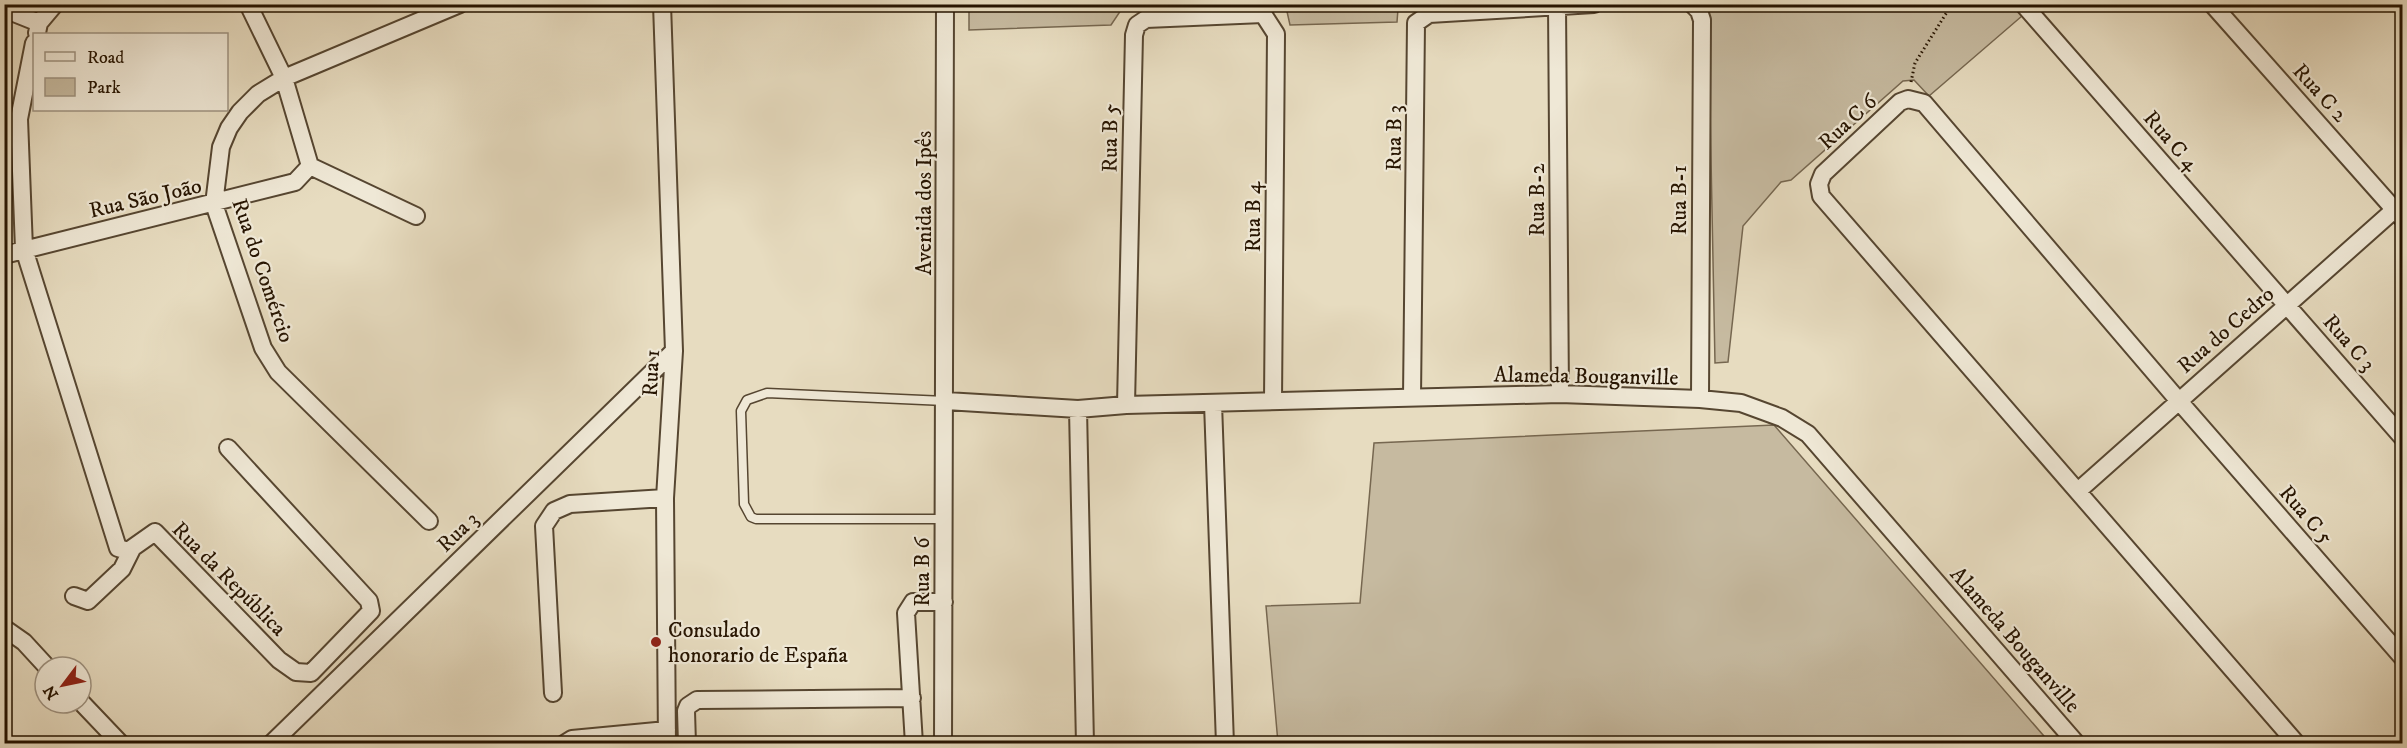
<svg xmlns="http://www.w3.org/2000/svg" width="2407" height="748" font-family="'IM FELL DW Pica',serif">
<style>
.green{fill:#c6baa0;stroke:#766750;stroke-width:1.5}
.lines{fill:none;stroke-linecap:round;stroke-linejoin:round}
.service-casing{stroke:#564631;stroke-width:11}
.minor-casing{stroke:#564631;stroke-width:20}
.path{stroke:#261401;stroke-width:3;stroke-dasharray:1.5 3;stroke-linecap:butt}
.service{stroke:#efe8d6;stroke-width:8}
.minor{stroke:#efe8d6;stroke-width:16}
.poi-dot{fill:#8f2418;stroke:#efe8d6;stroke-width:2}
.labels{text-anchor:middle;stroke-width:4.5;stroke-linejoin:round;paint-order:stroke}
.street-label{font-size:22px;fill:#261401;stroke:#efe8d6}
.poi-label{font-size:22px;fill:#261401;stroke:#efe8d6;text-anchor:start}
</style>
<rect width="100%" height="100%" fill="#e7dcc0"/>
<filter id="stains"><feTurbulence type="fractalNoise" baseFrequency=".00333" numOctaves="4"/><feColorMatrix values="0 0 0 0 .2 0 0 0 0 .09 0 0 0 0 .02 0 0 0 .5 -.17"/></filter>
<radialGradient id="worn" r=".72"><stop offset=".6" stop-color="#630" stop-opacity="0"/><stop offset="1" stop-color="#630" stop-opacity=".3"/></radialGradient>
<path class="green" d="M2013,4L2022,16L1929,96L1914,80L1903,81L1791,180L1781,182L1743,226L1728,362L1715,363L1708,5Z
M969,5V4L1255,5L1121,10L1111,25L969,30Z
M1280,5H1403L1398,9L1397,22L1290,25L1286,7Z
M1774,425L2050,743H1278L1266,606L1360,603L1374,443Z"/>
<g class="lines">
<defs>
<path id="service" d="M943,519H756L751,517L744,504L741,411L747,400L767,393L945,401"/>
<path id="minor" d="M662,4L674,351L665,498L667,744
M1692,4L1699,11L1702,20L1700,399
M2023,4L2402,437
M2212,4L2401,217
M1557,5L1560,394
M4,9L39,23
M37,33L39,23L55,4
M34,43L19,119L24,249L118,548L128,551L155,532L279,660L296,672L311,673L371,611L369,601L228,448
M310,166L416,216
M4,255L295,182L310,166L284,78L248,4
M1412,398L1416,23L1429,14L1594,4
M946,401L1078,409L1126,405L1560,394L1700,399L1741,403L1782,418L1808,434L2077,744
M1213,403L1225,744
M1126,405L1134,35L1137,25L1146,19L1263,14L1276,34L1273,401
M1078,409L1085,744
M2078,491L2402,203
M429,521L278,372L263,348L214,204L221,147L229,128L240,112L258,94L284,78L460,4
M74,596L88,601L122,569L132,549
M4,628L24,642L47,667
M553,693L544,526L554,511L570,504L665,498
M81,702L121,744
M271,744L674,351
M564,744L572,739L667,730
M687,744L686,711L688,706L697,700L912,698
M914,744L906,613L913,602H944
M943,744L945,4
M2297,744L1821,196L1819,184L1823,174L1900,102L1908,99L1924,103L2178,400L2402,657"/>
</defs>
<use href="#service" class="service-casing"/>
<use href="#minor" class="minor-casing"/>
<path class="path" d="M1911,82L1915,63L1952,4"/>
<use href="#service" class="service"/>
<use href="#minor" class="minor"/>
</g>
<circle class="poi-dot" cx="656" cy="642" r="6"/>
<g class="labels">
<g class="street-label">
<text transform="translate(2321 92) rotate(48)" y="8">Rua C 2</text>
<text transform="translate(1847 121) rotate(-43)" y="8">Rua C 6</text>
<text transform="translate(1109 138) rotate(-89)" y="8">Rua B 5</text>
<text transform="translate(1393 138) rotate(-89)" y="8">Rua B 3</text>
<text transform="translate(2172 140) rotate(49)" y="8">Rua C 4</text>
<text transform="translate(145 197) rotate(-13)" y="8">Rua São João</text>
<text transform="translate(1536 200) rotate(-90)" y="8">Rua B-2</text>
<text transform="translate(1678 200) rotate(-90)" y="8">Rua B-1</text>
<text transform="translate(923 203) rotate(-90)" y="8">Avenida dos Ipês</text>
<text transform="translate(1252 217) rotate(-90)" y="8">Rua B 4</text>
<text transform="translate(264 270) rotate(71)" y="8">Rua do Comércio</text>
<text transform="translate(2225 329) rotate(-41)" y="8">Rua do Cedro</text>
<text transform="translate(2350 342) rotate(49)" y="8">Rua C 3</text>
<text transform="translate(650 373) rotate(-87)" y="8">Rua 1</text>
<text transform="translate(1586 375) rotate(1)" y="8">Alameda Bouganville</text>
<text transform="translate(2307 514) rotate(49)" y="8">Rua C 5</text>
<text transform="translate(457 531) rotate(-44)" y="8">Rua 3</text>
<text transform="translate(921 572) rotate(-90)" y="8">Rua B 6</text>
<text transform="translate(230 578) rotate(45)" y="8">Rua da República</text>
<text transform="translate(2016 639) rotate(49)" y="8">Alameda Bouganville</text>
</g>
<g class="poi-label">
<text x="668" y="637">Consulado<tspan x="668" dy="25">honorario de España</tspan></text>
</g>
</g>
<rect width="2407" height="748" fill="none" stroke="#e7dcc0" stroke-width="24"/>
<rect x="6" y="6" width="2395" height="736" fill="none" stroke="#261401" stroke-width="3"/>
<rect x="12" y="12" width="2383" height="724" fill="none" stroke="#261401" stroke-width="1.5"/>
<rect x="33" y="33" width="195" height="78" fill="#efe8d6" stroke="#9f9381" stroke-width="1.5"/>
<rect x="45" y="52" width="30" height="9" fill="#efe8d6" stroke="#9f9381" stroke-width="1.5"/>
<text x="87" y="63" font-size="18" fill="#261401">Road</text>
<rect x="45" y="78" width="30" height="18" fill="#c6baa0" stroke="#9f9381" stroke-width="1.5"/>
<text x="87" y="93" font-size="18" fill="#261401">Park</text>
<g transform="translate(63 685) rotate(238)"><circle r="28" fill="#efe8d6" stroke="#9f9381" stroke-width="1.5"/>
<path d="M0-4.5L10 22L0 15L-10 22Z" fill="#8f2418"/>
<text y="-9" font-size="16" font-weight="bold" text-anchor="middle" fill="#261401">N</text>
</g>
<rect width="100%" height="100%" filter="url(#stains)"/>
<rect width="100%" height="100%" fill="url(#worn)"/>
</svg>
